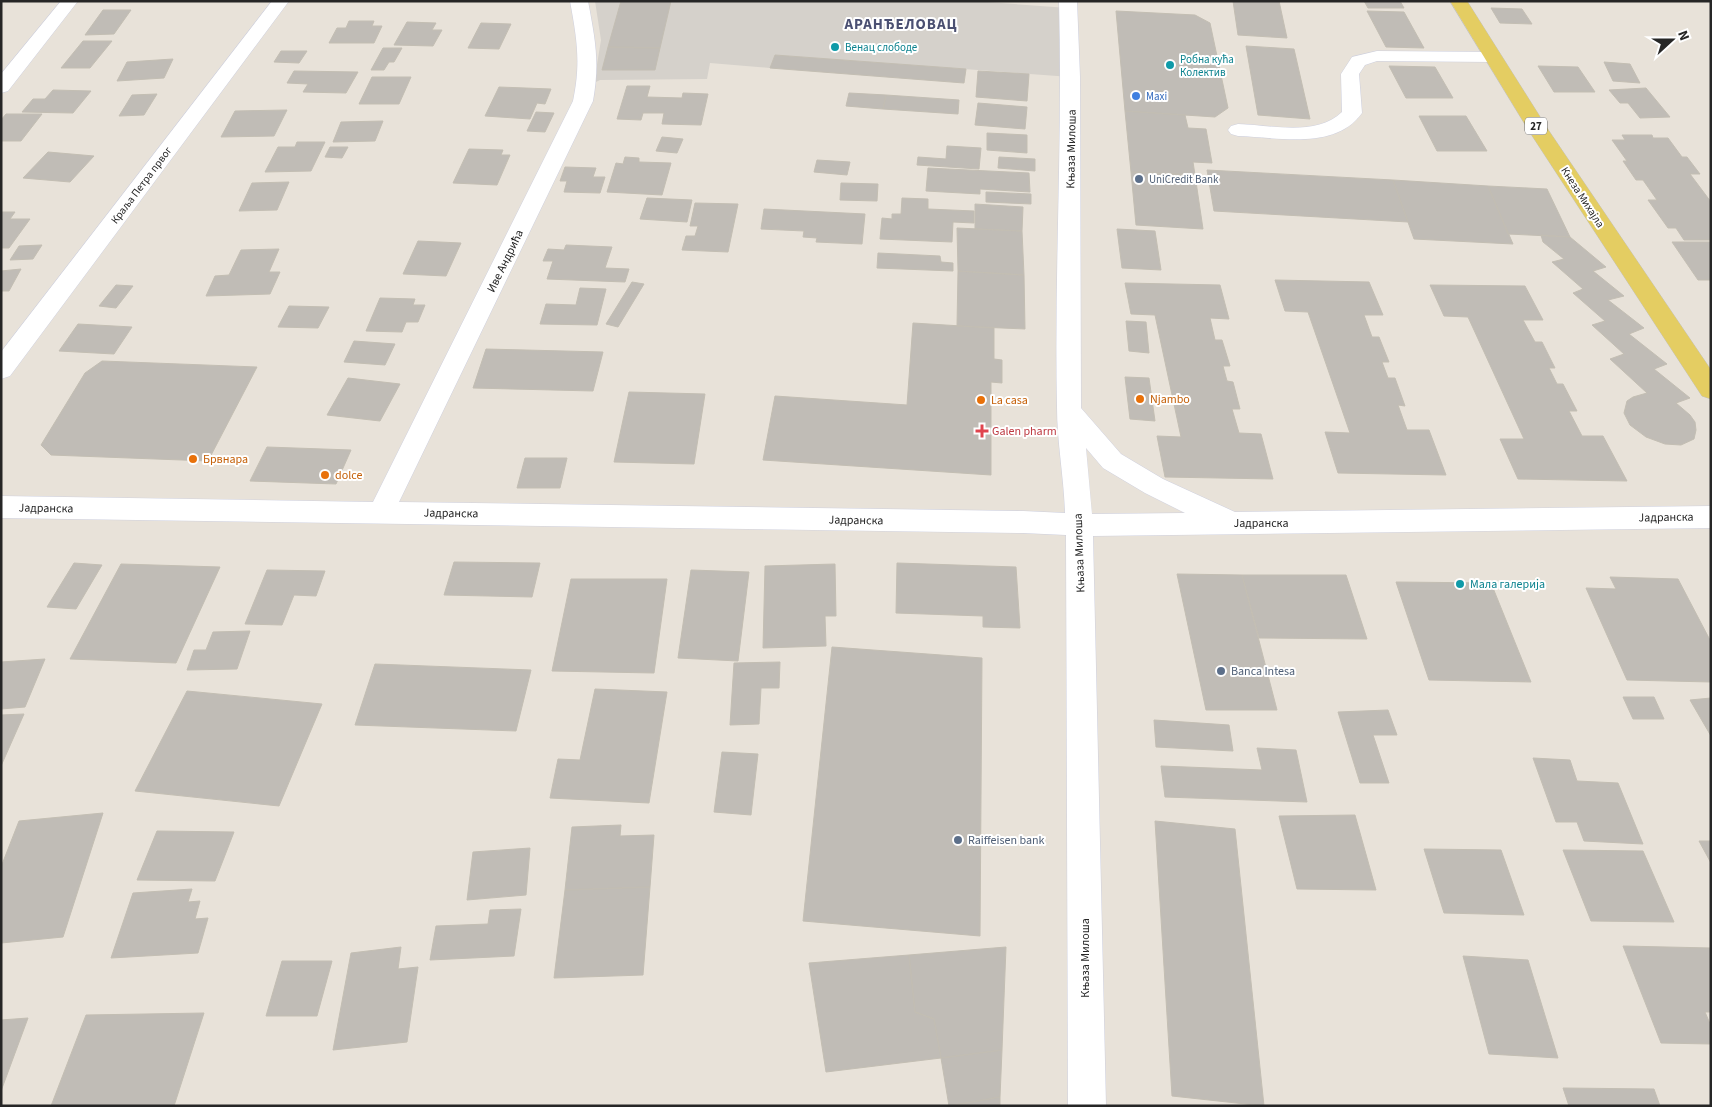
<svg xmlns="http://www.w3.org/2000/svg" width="1712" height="1107" font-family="'Source Sans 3',sans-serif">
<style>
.plaza{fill:#d5d1cb}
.building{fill:#c0bcb6;stroke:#c3beb3}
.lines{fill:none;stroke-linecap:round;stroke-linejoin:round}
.minor-casing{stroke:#ced0df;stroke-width:1}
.major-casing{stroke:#c2c2c2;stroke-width:1}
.minor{fill:#fff;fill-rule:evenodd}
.major{fill:#e4cd62;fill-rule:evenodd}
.culture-dot{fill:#0f9aa8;stroke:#fff;stroke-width:2}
.shop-dot{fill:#3f7fe0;stroke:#fff;stroke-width:2}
.service-dot{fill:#5c6f8a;stroke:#fff;stroke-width:2}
.food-dot{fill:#e8710a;stroke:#fff;stroke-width:2}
.health-dot{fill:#e0444e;stroke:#fff;stroke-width:2}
.labels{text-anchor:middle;stroke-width:4;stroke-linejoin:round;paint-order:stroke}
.far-culture-label{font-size:11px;fill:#0d838f;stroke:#fff;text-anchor:start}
.far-shop-label{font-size:11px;fill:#366cbe;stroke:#fff;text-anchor:start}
.shield{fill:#fff;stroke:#676767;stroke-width:1}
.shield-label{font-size:11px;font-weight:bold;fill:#262626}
.far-service-label{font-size:11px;fill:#4e5e75;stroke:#fff;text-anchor:start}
.far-street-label{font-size:11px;fill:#262626;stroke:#fff}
.street-label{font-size:12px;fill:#262626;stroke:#fff}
.food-label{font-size:12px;fill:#c56008;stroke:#fff;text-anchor:start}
.health-label{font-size:12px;fill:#be3a42;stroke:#fff;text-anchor:start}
.culture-label{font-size:12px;fill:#0d838f;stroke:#fff;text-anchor:start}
.service-label{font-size:12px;fill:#4e5e75;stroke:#fff;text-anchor:start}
.far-district-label{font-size:15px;font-weight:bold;letter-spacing:1px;fill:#4b5072;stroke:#fff}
</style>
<rect width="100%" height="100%" fill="#e8e2d9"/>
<path class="plaza" d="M595,1H974L1068,8L1071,77L775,55L770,68L710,63L707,79L600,80L594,83L601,40Z"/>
<path class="building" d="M621,1H671L660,48L608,47Z
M1233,1H1279L1287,38L1238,35Z
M1364,1H1400L1404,8H1368Z
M1491,8L1522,9L1532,24L1500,23Z
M103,10H131L114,34L85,35Z
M1116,11L1195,15L1210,23L1228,108L1215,117L1125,111Z
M1367,11L1404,12L1424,48L1386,47Z
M349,21H374L372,26H382L374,43H329L337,28H346Z
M407,22L436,23L432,30H442L433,46L394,45Z
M481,23L511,24L499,49L468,48Z
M83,41H112L90,68H61Z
M1246,46L1294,49L1310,119L1258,115Z
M608,47L660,48L655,70H602Z
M383,48H402L394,62H389L384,70H371Z
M281,51H307L299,63L274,62Z
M775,55L966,69L964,83L770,68Z
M173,59L164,78L117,81L127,62Z
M1604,62L1630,64L1640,83L1613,81Z
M1389,66L1435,67L1453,98H1406Z
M1538,66L1578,67L1595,92H1554Z
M294,71L358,72L346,93L303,92L308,84L287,83Z
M978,71L1029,74L1027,101L976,97Z
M372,77H411L399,104H359Z
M627,86H650L647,97L682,98L683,93L708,94L701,125L662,124L664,113H643L641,120L617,119Z
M499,87L551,89L545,104L537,103L530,119L485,116Z
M1646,88L1670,117L1640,118L1628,103H1620L1609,90Z
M53,90L91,91L73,113L22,112L33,99H45Z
M849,93L886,95L883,109L846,106Z
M157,94L144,115L119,116L132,95Z
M886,95L959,100L958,114L883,109Z
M978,103L1027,107L1025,129L975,125Z
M287,110L274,136L221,137L235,111Z
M1125,111L1185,115L1188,128L1206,129L1212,163L1193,162L1195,175L1131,172Z
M536,112L554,113L545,132L527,131Z
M6,114H42L21,141H1V120Z
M1419,116H1466L1487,151H1437Z
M383,121L375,141L333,142L341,122Z
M987,133L1027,135V153L987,150Z
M1622,135H1652L1653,138H1668L1682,157H1687L1700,174H1690L1711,202V240H1684L1676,228H1668L1648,200H1657L1643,180H1636L1623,161H1627L1612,140H1625Z
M662,137L683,139L677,153L656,151Z
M297,142H325L311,171L265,172L278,147H295Z
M947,146L981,148L979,169L917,165L918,157L946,159Z
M330,147H348L342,158L325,157Z
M469,149L503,150L501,155H510L497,185L453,183Z
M48,152L94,156L70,182L23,178Z
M625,157L639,158V162L671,163L662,195L607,192L616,163L623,164Z
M999,157L1035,159V171L998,168Z
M817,160L850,162L847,175L814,172Z
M565,167L596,168L593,177H605L600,193L564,192L567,181H560Z
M928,168L1029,173L1030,192L980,189V194L926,191Z
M1207,170L1393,180L1408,222L1214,211Z
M1131,172L1195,175L1203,229L1136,225Z
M1393,180L1488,186L1513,244L1414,239Z
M289,182L277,210L239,211L252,183Z
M841,183L878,184L877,201L840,200Z
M1488,186L1547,189L1570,237L1508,234Z
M986,192L1031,194V204L986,202Z
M647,198L692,200L687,222L640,219Z
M902,198L928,199V209L974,211V223L953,222L952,242L880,239L882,218L892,219V214H901Z
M695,203L738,204L728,252L682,250L686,236H695L698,226H690Z
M975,204L1023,207L1022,231L975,229Z
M764,209L865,214L862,244L816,242L817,238L803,237L804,231L761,229Z
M1,212H15L10,219H30L9,248H1Z
M957,228L1022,231L1024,275L958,271Z
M1117,229L1155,231L1161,270L1122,268Z
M1541,235L1570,237L1606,267L1593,271L1624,296L1608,300L1644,328L1629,334L1667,364L1654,369L1690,398L1676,403L1690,415L1695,422L1696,430L1694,439L1681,445L1665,444L1646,437L1630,425L1624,413L1627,401L1633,397L1647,393L1610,359L1624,354L1592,325L1605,321L1573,293L1583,289L1552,262L1564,259L1543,242Z
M418,241L461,243L446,276L403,274Z
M1672,242H1711V280H1698Z
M42,245L33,259L10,260L19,246Z
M566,245L612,247L605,268L629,269L625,282L547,279L553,261H543L548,249L564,250Z
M279,249L269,272H280L270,294L206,296L215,276L229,275L241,250Z
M878,253L940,256L941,262L953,263V271L877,268Z
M21,269L9,291H1V271Z
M958,271L1024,275L1025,329L957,326Z
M1275,280L1369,282L1383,315H1364L1372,337H1379L1389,362H1382L1388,378H1395L1405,406L1398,405L1407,430H1429L1446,475L1338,473L1325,432L1350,433L1308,312L1285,311Z
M632,282L644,284L618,327L606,324Z
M1125,283L1220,285L1229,319L1210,318L1215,340H1222L1230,366H1223L1227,381L1233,382L1240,409H1232L1239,433L1261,434L1273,479L1165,477L1157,436L1181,437L1155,315L1131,314Z
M116,285L133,286L116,308L99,306Z
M1430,285L1525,286L1543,320H1523L1535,342H1542L1555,368H1549L1557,384H1563L1577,411H1569L1582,436H1603L1627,481L1518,479L1500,439H1524L1468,317L1444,316Z
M580,288L606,289L597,325L540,324L546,304L576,305Z
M380,298L415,299L413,305H425L418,322H406L402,332L366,331Z
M289,306L329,307L318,328L278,327Z
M1126,321L1146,322L1149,353L1129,351Z
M913,323L994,328V359L1002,360V383L991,382V475L763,460L775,396L907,405Z
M78,324L132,327L114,354L59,351Z
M354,341L395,344L385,365L344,362Z
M486,349L603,352L593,391L473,388Z
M102,361L257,367L208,461L51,455L41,445L85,373Z
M1125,377L1149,378L1155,421L1130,419Z
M348,378L400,384L380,421L327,415Z
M629,392L705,394L694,464L614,462Z
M267,447L351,450L336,484L250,481Z
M525,458H567L560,488H517Z
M454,562L540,563L532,597L444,595Z
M74,563L102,565L76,609L47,607Z
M897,563L1016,567L1020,628L983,627V616L896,613Z
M121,564L220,567L176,663L70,659Z
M835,564L836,616H825L826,646L763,648L765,566Z
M267,570L325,571L316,596L294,595L282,625L245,624Z
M691,570L749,572L738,661L678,658Z
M1177,574L1242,575L1277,710H1206Z
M1242,575H1346L1367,639L1259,638Z
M1610,577L1678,579L1711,642V682L1627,680L1586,588L1616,589Z
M571,579H667L654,673L552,671Z
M1396,582L1491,583L1531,682L1429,680Z
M250,631L237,669L187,670L194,650H206L213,632Z
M832,647L982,658L980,936L803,921Z
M45,659L25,707L1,709V662Z
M780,662L779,688H761L759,724L730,725L734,663Z
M375,664L531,670L516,731L355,725Z
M595,689L667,692L649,803L550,798L558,759L580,760Z
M187,691L322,704L279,806L135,791Z
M1623,697H1654L1664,719H1633Z
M1711,698V736L1690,700Z
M1388,710L1397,735H1373L1389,783H1360L1338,712Z
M24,714L1,766V715Z
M1154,720L1229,725L1233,751L1156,747Z
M1257,748L1296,750L1307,802L1165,797L1161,766L1262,770Z
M722,752L758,754L751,815L714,812Z
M1533,758L1570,760L1577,781L1618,783L1643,844L1584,841L1577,822H1556Z
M103,813L63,937L1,943V867L19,821Z
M1355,815L1376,890L1297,889L1279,816Z
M1155,821L1235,829L1264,1106L1172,1096Z
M621,825L620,836L654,835L650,887L565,890L572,827Z
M157,831L234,832L215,881L137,880Z
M1699,841H1711V863Z
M530,848L526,895L467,900L473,852Z
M1424,849L1501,850L1524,915L1444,913Z
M1563,850L1643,851L1674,922L1591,921Z
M650,887L643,975L554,978L565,890Z
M192,889L188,902L200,901L195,919L208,918L198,953L111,958L133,893Z
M521,909L514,956L430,960L436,926L488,924L490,910Z
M1623,946L1711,948V1012H1705L1711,1026V1044L1661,1043Z
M401,947L398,969L418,967L407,1042L333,1050L351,953Z
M1006,947L1002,1050L941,1058L934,1019L915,1012L909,955Z
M909,955L915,1012L934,1019L941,1058L826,1072L809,963Z
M1463,956L1528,960L1558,1058L1489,1054Z
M282,961H332L317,1016H266Z
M204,1013L174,1106H51L86,1015Z
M28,1018L1,1091V1020Z
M1002,1050L1000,1097L949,1106L941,1058Z
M1563,1088L1654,1089L1660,1106H1569Z
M1000,1097V1106H949Z"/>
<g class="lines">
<defs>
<path id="minor" d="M61,1H78L8,91L1,93V74Z
M272,1H289L10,376L1,379V352Z
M570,1H588C595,39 600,62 593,101L399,502L1023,511L1065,513C1064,478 1057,442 1057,407C1054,272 1063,137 1059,1H1077L1080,77L1081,408L1121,454L1163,479L1235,512L1711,506V528L1093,536L1106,1106H1068L1066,535L1023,533L1,518V496L373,502L573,101C581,63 577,39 570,1ZM1086,448L1103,468L1145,493L1185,513L1092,514Z
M1377,51L1493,52L1499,53L1502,57L1499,61L1493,62L1377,61L1365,65L1359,74L1362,113C1335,151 1277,137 1238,136L1231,134L1228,130L1231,126L1238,124C1271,125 1316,137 1342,112L1341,74L1352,57Z"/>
<path id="major" d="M1450,1H1467L1549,131L1711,370V399L1702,396L1529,131Z"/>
</defs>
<use href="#minor" class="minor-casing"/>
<use href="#major" class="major-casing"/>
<use href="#minor" class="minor"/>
<use href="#major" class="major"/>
</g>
<g class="culture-dot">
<circle cx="835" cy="47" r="5"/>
<circle cx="1170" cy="65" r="5"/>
<circle cx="1460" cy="584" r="5"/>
</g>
<circle class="shop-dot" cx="1136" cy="96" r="5"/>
<g class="service-dot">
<circle cx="1139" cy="179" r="5"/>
<circle cx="1221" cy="671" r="5"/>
<circle cx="958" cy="840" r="5"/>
</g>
<g class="food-dot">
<circle cx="1140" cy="399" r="5"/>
<circle cx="981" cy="400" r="5"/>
<circle cx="193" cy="459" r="5"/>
<circle cx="325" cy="475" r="5"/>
</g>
<path class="health-dot" d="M979.5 423.5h5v5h5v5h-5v5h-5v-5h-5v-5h5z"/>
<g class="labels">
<g class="far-culture-label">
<text x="845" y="51">Венац слободе</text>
<text x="1180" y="63">Робна кућа<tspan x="1180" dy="13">Колектив</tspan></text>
</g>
<g class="far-shop-label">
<text x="1146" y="100">Maxi</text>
</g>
<rect class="shield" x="1525" y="117.5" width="22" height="17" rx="4"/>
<g class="shield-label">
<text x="1536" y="130">27</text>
</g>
<g class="far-service-label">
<text x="1149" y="183">UniCredit Bank</text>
</g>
<g class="far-street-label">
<text transform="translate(141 185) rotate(-53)" y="4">Краља Петра првог</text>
<text transform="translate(1583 197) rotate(57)" y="4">Кнеза Михајла</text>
</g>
<g class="street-label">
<text transform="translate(1071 149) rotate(-89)" y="4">Књаза Милоша</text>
<text transform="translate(505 261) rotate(-64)" y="4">Иве Андрића</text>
<text transform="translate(46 508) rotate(1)" y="4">Јадранска</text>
<text transform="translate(451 513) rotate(1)" y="4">Јадранска</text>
<text transform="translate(1666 517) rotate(-1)" y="4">Јадранска</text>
<text transform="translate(856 520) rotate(1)" y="4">Јадранска</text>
<text x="1261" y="527">Јадранска</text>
<text transform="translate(1079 553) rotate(-92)" y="4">Књаза Милоша</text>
<text transform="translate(1085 958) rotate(-90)" y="4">Књаза Милоша</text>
</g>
<g class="food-label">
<text x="1150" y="403">Njambo</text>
<text x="991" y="404">La casa</text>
<text x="203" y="463">Брвнара</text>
<text x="335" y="479">dolce</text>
</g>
<g class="health-label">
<text x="992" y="435">Galen pharm</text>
</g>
<g class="culture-label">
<text x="1470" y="588">Мала галерија</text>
</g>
<g class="service-label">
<text x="1231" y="675">Banca Intesa</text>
<text x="968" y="844">Raiffeisen bank</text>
</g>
<g class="far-district-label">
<text x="901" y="29">АРАНЂЕЛОВАЦ</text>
</g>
</g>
<rect width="1712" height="1107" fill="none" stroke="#262626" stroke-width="5"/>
<g transform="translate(1672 40) rotate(69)" stroke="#ffffff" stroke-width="4" paint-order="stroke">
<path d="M0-4L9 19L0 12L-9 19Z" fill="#262626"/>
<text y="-8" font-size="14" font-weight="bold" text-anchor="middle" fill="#262626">N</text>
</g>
</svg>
